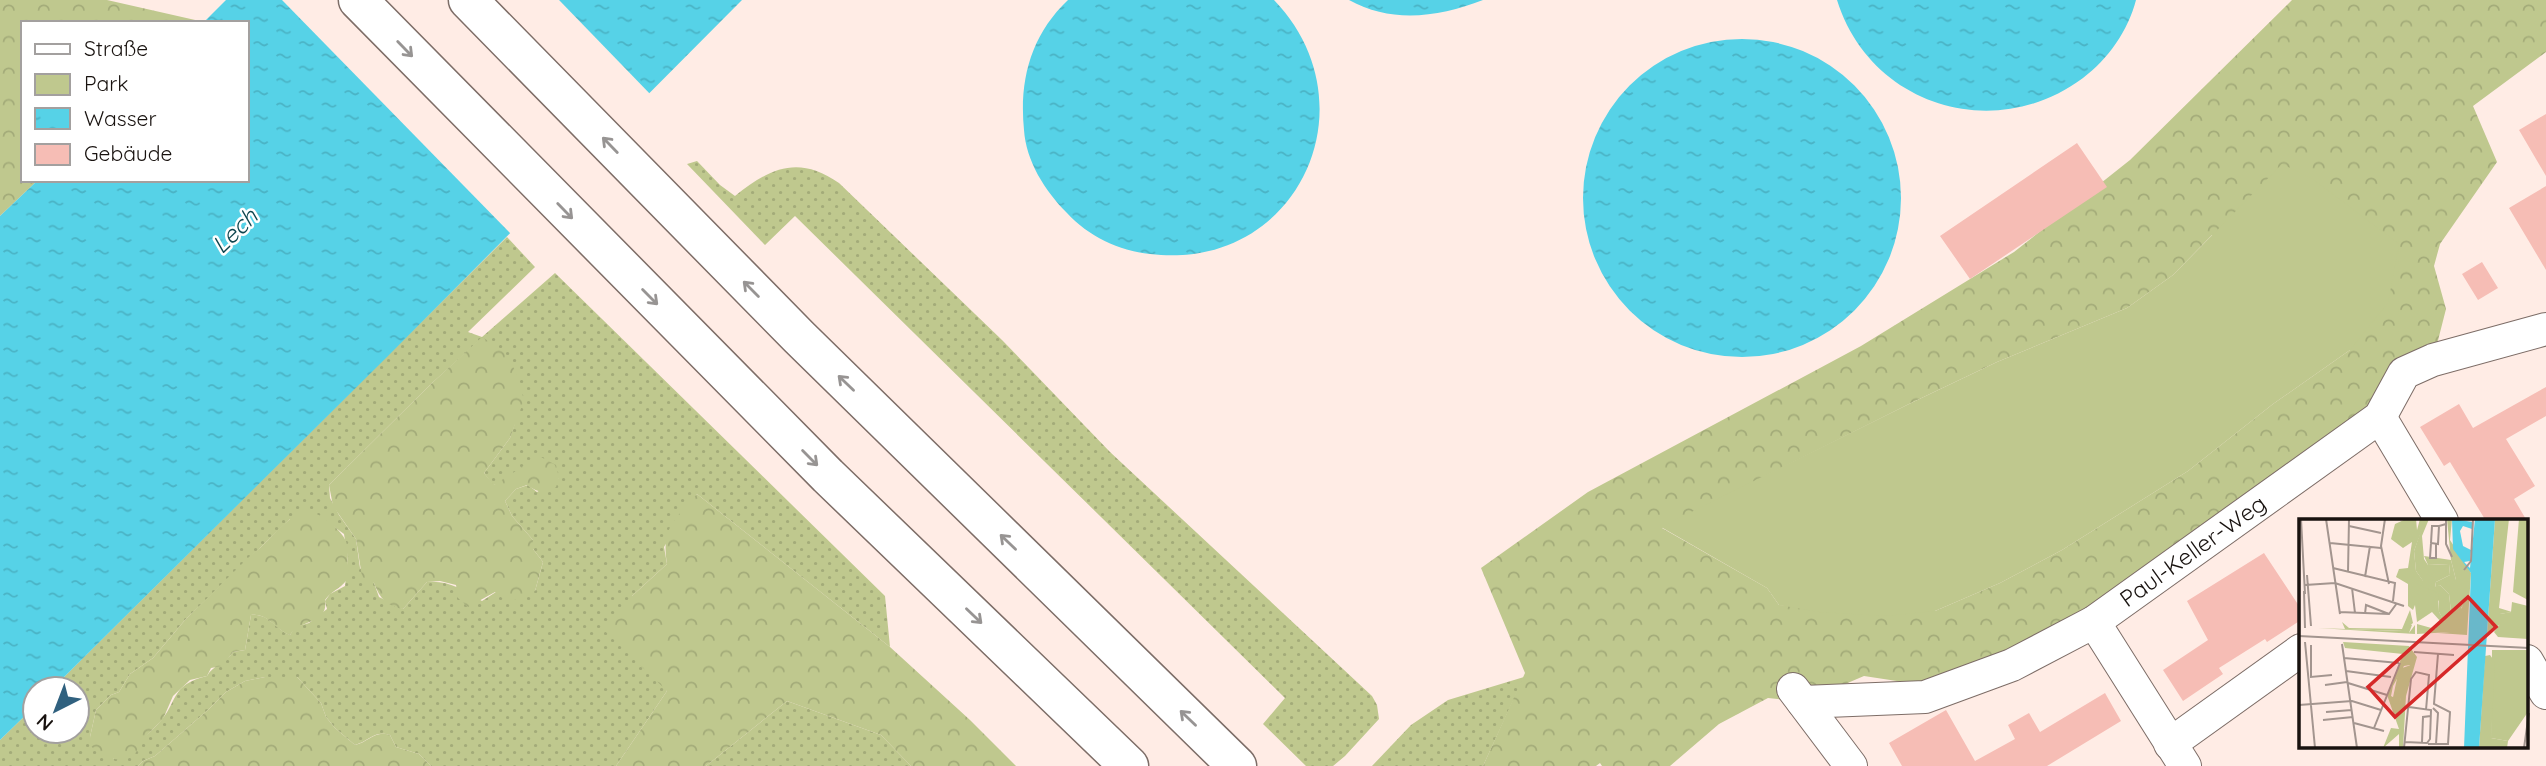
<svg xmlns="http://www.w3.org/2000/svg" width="2546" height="766" font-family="Quicksand,sans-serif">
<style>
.grass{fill:url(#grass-dots);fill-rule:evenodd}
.forest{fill:url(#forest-crowns);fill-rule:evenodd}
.green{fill:#bfc88e}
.water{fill:url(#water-ripples)}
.pier{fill:#ffece5}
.building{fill:#f6bdb5}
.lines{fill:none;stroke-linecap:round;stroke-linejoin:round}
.street-casing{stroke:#7d6d67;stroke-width:34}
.highway-casing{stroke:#7d6d67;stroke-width:41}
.street{stroke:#fff;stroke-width:32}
.highway{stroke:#fff;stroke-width:38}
.oneway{stroke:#979493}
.labels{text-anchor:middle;stroke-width:5;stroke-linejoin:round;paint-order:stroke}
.street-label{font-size:23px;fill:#18120f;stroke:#fff}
.water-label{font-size:24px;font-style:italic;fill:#0e464f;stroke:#fff}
.inset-road{fill:none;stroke:#a3958f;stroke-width:2}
.view{fill:#d62828;fill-opacity:0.15;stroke:#d62828;stroke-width:3.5}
.inset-edge{fill:none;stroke:#18120f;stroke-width:3.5}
</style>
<defs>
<pattern id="grass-dots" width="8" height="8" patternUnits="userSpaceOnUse" patternTransform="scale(1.75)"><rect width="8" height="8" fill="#bfc88e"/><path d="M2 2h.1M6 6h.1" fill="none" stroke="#a3ab79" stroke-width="1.8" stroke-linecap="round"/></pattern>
<pattern id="forest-crowns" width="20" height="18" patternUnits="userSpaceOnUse" patternTransform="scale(1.75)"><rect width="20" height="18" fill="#bfc88e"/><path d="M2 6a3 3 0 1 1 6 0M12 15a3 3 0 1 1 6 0" fill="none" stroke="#a3ab79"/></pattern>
<pattern id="water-ripples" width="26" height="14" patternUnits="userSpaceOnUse" patternTransform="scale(1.75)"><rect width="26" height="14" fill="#56d2e7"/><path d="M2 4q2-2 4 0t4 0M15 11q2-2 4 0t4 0" fill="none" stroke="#4ab3c5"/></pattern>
</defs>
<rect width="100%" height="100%" fill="#ffece5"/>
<path class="grass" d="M697,161L720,185L735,196C771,167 799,155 839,183L1002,340L1110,452L1372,696L1377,705L1379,719L1345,756L1333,766H1306L1263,724L1285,698L795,216L765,245L687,164Z
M507,237L535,267L468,332L482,337L555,273L885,596L890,647L697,494L664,547L667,564L632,596L667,691L616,766H431L419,754L396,747L390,735C374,730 369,741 355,745L335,728L326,717L321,703L297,677H265L245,681L226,692L209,709L155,756L143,761L138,766H0V740L35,706V731H77V689H52ZM482,338L515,423L510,438L484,473L493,485L559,478L537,492L528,485L516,489L505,501L512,516L533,540V549L543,562L535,591L496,592L482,601C463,590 449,580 427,582L403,609L379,597L374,583L360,568L356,539L339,515L330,498L329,485L432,383ZM290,519L333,526L344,534L348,559L345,586L330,594L325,601L327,609L309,623L295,627L290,635C275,629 269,613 251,615L245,650L233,652C226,663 213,665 207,676C169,685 179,702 158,724C146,737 129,748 114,759L90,737L96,710L111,695L119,692L130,674L153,658L185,620Z
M1524,677L1483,766H1372L1411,725L1448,700Z
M787,701L881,735L911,766H706Z"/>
<path class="forest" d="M0,0H107L204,22L23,23V180H38L0,216Z
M2292,0H2546V52L2473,106L2497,162L2440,244L2434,266L2446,309L2433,360L2380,417L2094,622L1923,685L1864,676L1803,702L1768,698L1719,724L1670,766H1602L1600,763L1596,766H1483L1525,673L1481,568L1588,492L1861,346L2014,252L2130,160ZM2212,235L2350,350L2273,404L2188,471L2062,550L2000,583L1935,611L1779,605L1767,588L1662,528L1911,403L1997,362L2127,308L2173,275Z
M482,337L504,351L516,372L524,400L510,438L484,473L494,485L539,456L556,465L559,478L556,487C544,493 538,493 527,485L516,489L505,501L512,516L533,540V549L543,562L535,591L522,599L506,601L495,592L468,607L458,598L456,585L440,581L427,582L403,609C387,606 380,599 374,583L362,577L356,539L333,506L329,485L432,383Z
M697,494L890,647L970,720L1016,766H911L881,735L787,701L706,766H616L667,691L606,632L632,596L667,564C661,527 674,521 697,494Z
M304,510C317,510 345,531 347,545C349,555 346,564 350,574C343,589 334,588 325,600C329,624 300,619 290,635C275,630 269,613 251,615L245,650L233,652L222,666L211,668L207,676L190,680L173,696L163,719L144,738L135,754L123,760L114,759L97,752L91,746L90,737L96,710L111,695L119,692L130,674L153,658L185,620L250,556C270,542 283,520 304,510Z
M265,677H297L321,703L326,717L335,728L355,745C369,742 374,730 390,735L396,747L419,754L431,766H138L143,761L155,756L209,709L226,692L245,681Z"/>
<path class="green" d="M2282,164L2314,180L2399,244L2388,303L2350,350L2273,404L2188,471L2062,550L2000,583L1935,611L1886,616L1819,612L1779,605L1767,588L1661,527L1911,403L1997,362L2127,308L2173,275Z"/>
<path class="water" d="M226,0H742L388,356L52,689H35V706L0,740V216L38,180H247V23H203Z
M1068,0H1274C1375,105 1297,272 1150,254C1119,251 1088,236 1067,213C1045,191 1026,161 1024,130C1019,80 1031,35 1068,0Z
M1349,0H1483C1439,17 1392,24 1349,0Z
M1837,0H2136C2128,31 2108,59 2083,78C1995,144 1870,106 1837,0Z
M1583 198a159 159 0 1 1 318 0a159 159 0 1 1-318 0Z"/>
<path class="pier" d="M282,0H559L652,96L513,236Z"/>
<path class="building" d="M2546,114V176L2519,130Z
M2077,143L2107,187L1970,279L1940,236Z
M2546,186V270L2509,208Z
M2482,262L2498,288L2478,300L2462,274Z
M2546,387V416L2506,439L2535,486L2514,499L2527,521H2486L2450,462L2444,466L2420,427L2459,404L2473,428Z
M2264,553L2301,609V620L2267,642L2265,639L2219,668L2223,674L2183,701L2163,670L2208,640L2187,601Z
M2105,693L2121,721L2047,766H1902L1889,743L1946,710L1975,761L2015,739L2008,725L2029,713L2040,732Z"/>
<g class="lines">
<defs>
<g id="street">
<path d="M2380,417L2442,521"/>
<path d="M2094,622L2185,766"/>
<path d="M2527,661L2546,693"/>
<path d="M1793,689L1851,766"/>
<path id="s1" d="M1803,702L1925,697L2012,665L2094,622L2380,417L2404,373L2433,360L2546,329"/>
<path d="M2170,744L2301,650"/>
</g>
<path id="highway" d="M358,0L828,476L1129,766
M468,0L799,337L1237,766"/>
</defs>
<use href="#street" class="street-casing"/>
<use href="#highway" class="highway-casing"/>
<use href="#street" class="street"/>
<use href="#highway" class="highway"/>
</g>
<defs><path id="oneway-shaft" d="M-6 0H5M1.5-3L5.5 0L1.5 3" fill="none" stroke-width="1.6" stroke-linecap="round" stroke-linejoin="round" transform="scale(1.75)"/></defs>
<g class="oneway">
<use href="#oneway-shaft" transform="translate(405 49) rotate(46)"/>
<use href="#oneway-shaft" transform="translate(610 145) rotate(-134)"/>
<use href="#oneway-shaft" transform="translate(565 211) rotate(46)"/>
<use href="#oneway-shaft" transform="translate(751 289) rotate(-135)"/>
<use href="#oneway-shaft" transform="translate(650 297) rotate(45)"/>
<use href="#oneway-shaft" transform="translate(846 383) rotate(-136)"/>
<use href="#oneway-shaft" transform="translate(810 458) rotate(45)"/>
<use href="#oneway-shaft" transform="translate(1008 542) rotate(-136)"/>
<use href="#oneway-shaft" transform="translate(974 616) rotate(44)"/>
<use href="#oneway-shaft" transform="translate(1188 718) rotate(-136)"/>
</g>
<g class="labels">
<g class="street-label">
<text dy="8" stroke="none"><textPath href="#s1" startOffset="429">Paul-Keller-Weg</textPath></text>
</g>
<g class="water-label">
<text transform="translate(235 231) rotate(-44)" y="8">Lech</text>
</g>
</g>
<g transform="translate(2299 519)">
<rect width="229" height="229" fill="#ffece5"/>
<path d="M126,0H130L123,17L125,40L129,46L150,45L151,56L137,63L136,68L141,66L150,75L152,93L163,89L166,62L157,61L152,41L148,0H153L151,21L172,54L168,116L139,114L151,113L140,93V82L119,66L124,62L117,52L115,32ZM213,83L229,87V120L199,118L195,113L201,105V95L212,93ZM109,104L113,106L110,114L116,106V115L19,109L102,112ZM193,131H229V193L209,222L192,219Z" fill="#bfc88e"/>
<path d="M107,0H117L118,11L121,0H127L115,32L117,52L125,63L120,66L139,74L140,93L152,113L118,115V105L136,110L142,103L133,93L118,103L116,86L114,91L109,87V65L97,58L100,50L109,49L113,23L104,29L92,20L96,5ZM196,0H210L200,89L213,93L201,95L202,105L188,114ZM220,0H229V81L214,73ZM125,37L152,41L157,61H166V112L155,103L162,98L165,83L161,92L152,93L150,75L141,66L136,69L137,63L151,56L150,45L129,46ZM111,91L114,104L104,112L46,110L43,103L50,109L103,110ZM44,123L110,127L118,138L107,177L104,229H100V215L84,229L92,209L100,210L88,176L104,135L46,129ZM111,146L102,171L101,182L92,177L94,167L105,147Z" fill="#bfc88e" fill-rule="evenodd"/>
<path d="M191,136L196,143L192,219L209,222L208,229H180L186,137ZM112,146L101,182L93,183L100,150Z" fill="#bfc88e"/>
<path d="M153,0L174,3L173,10L164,7L161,12L164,27L172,31L171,42L165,43L171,49L176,0H196L180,229H165L172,54L154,30Z" fill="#56d2e7"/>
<path class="inset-road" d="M2,0L6,75M27,0L41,95M86,0L82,27L90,65M147,0V25L153,38M50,7L82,14M140,7H133L132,24L139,25L140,7L147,5M31,24L82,29M132,24L131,39H137V25M34,49L96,64L94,82M165,51L172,42L174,0M49,53L50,0M8,56L12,107M66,58L71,27M6,66L36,64L105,87M53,69L56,94M5,72L6,109M40,93L90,95L98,84M66,95L67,86L90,95M0,117L230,129M6,123L16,229M43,125L58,229M12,126V158L33,156M115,133L155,136M45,139L100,144M47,152L92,158M49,164L88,176M26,166L48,163M0,186L53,182L82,191M134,189L139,194L137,225M27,193L53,191M24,201L54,198M55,204L85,212M75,209L101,144M106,223L128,224L131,220L132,191L110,188M123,223L124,198L132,197M129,225H149L151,193L135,185L139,135M105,229L112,160L117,153L130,156L127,191M225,229L230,194"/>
<path class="view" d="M169,78L197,108L96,198L69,168Z"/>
<rect width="229" height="229" class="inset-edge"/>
</g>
<rect x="21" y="21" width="228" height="161" fill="#ffffff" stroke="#a3a09f" stroke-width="2"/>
<rect x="35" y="44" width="35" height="10" fill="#ffffff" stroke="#a3a09f" stroke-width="2"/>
<text x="84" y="56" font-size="21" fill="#18120f">Straße</text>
<rect x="35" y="74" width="35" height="21" fill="#bfc88e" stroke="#a3a09f" stroke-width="2"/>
<text x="84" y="91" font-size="21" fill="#18120f">Park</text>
<rect x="35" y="108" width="35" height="21" fill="url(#water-ripples)" stroke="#a3a09f" stroke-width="2"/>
<text x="84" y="126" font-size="21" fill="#18120f">Wasser</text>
<rect x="35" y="144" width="35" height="21" fill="#f6bdb5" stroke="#a3a09f" stroke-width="2"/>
<text x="84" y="161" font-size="21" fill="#18120f">Gebäude</text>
<g transform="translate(56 710) rotate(222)"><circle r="33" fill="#ffffff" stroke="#a3a09f" stroke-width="2"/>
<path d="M0-5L12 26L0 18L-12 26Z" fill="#30617f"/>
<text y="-10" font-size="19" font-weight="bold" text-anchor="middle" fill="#18120f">N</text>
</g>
</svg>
